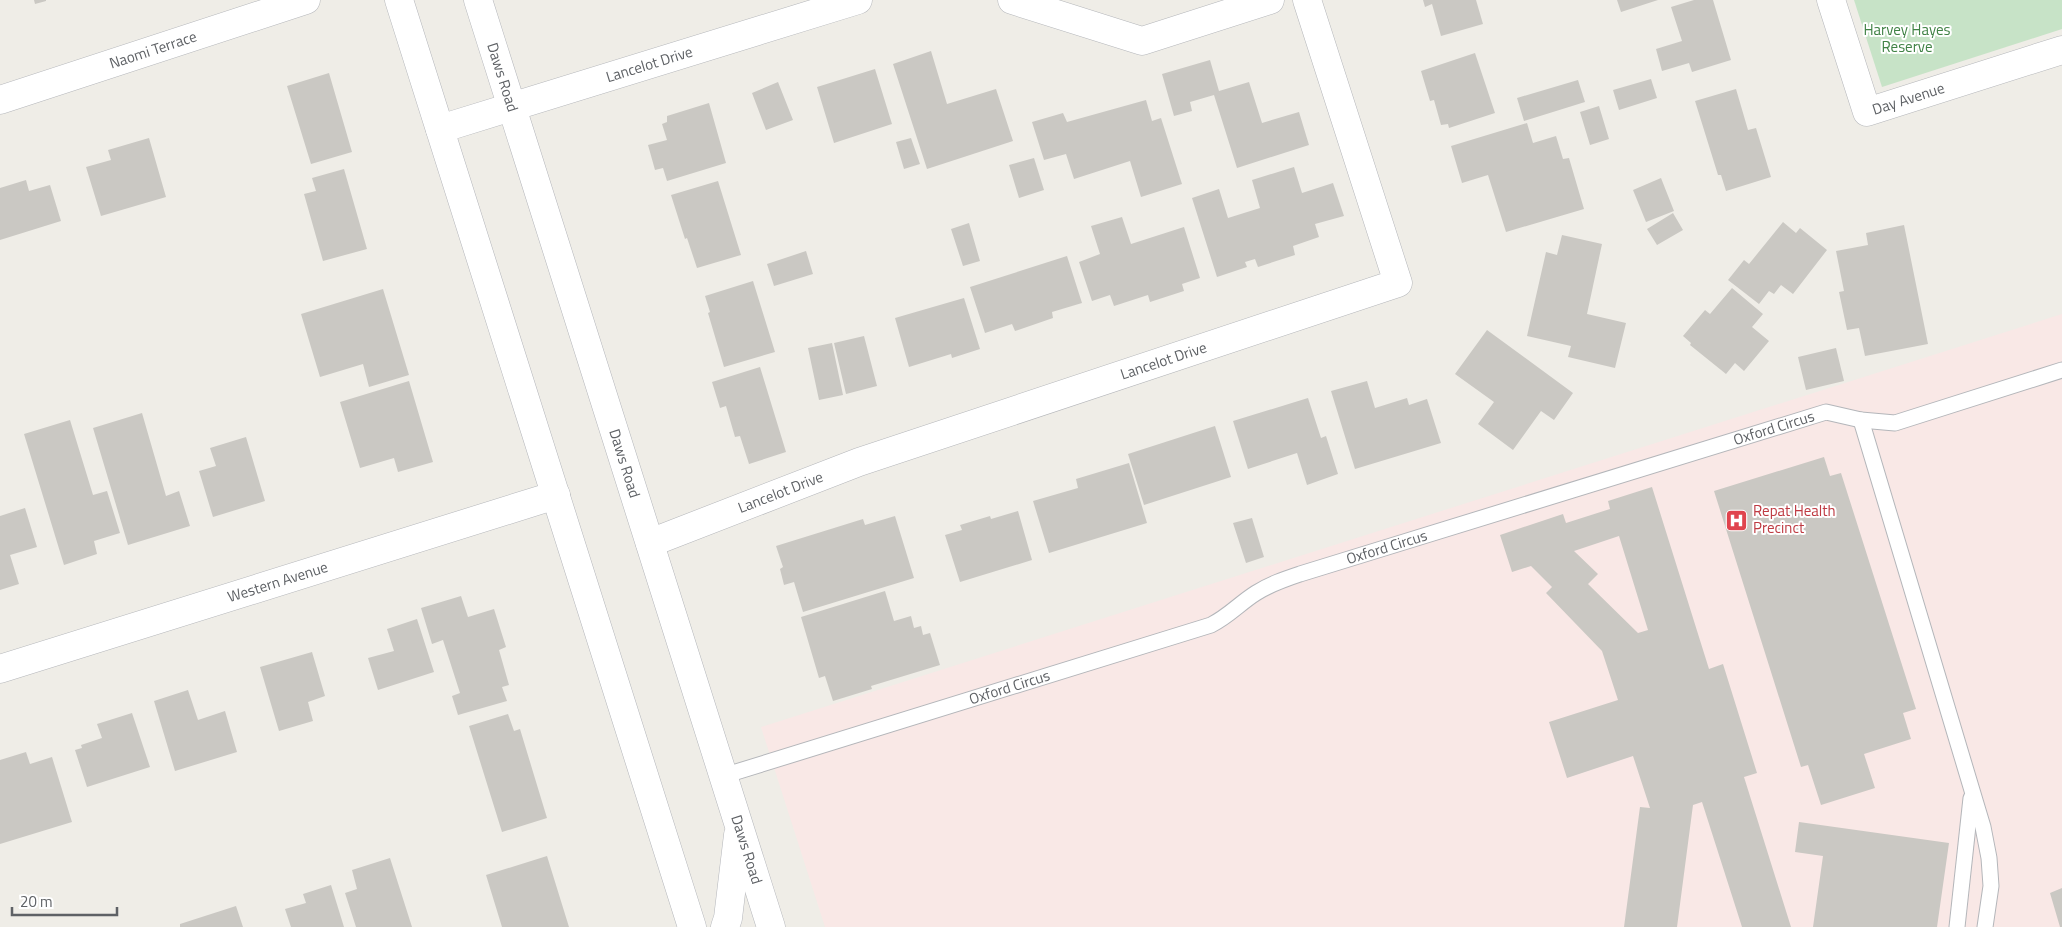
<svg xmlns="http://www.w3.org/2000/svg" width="2062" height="927" font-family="'Titillium Web',sans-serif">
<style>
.medical{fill:#f9e8e6}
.green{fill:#c7e3c7}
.building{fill:#cac8c3;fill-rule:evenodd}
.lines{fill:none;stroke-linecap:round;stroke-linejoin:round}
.service-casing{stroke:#b4b6ba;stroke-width:17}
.minor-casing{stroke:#b4b6ba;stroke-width:29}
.secondary-casing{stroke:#b3b5ba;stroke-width:29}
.service{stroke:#fff;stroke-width:15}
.minor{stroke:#fff;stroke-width:28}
.secondary{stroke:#fff;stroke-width:28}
.labels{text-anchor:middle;stroke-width:4;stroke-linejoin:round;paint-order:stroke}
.park-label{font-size:15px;fill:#408245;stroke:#fff}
.street-label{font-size:15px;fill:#5e6165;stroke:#fff}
.health-label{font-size:15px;fill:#be3a42;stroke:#fff;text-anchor:start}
</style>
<rect width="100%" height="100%" fill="#efede7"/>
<path class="medical" d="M2062,314V927H825L761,727Z"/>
<path class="green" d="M1854,0H2062V29L1882,87Z"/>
<path class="building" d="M34,0H46V1L35,4Z
M1423,0H1476L1483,24L1441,36L1432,4L1425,7Z
M1617,0H1658L1621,12Z
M1694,0H1713L1731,60L1692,72L1689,63L1662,71L1656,49L1682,41L1671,7Z
M931,51L947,104L996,89L1013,141L927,169L893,64Z
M1475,53L1495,113L1449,128L1448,124L1441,125L1434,100L1430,101L1421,71Z
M1210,60L1219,91L1249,82L1262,123L1299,112L1309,145L1237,168L1214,95L1190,102L1192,111L1174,116L1162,74Z
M875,69L892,124L834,143L817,87Z
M329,73L352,152L311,164L287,86Z
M1651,79L1657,98L1619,110L1613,90Z
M1578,80L1585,102L1524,121L1517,98Z
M778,82L793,120L766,130L752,93Z
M1736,89L1748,130L1756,128L1771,177L1726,191L1721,175H1718L1695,101Z
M1146,100L1152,121L1161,118L1182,184L1141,197L1130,161L1074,179L1066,154L1044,160L1032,122L1063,113L1067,122Z
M709,103L726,163L667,181L663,168L655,170L648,145L667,140L662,124L667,122V116Z
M1599,106L1609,139L1590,145L1580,112Z
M1527,123L1533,143L1556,136L1563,159L1569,158L1584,209L1506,232L1488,175L1462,183L1451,146Z
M149,138L166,197L101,216L86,167L111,160L108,150Z
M911,138L920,164L904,169L896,142Z
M1034,158L1044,190L1019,198L1009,165Z
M1294,167L1302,193L1333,183L1344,216L1315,224L1319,237L1293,246L1295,255L1258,267L1255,259L1245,262L1247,267L1217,277L1192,198L1219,189L1228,218L1260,208L1252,180Z
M344,169L367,249L323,261L304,194L316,191L312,178Z
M1661,178L1674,211L1646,222L1633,190Z
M26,180L29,191L50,185L61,221L0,240V188Z
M718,181L741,255L697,268L687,238L685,239L671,195Z
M1673,213L1683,230L1657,245L1647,229Z
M1122,217L1131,244L1184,227L1200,278L1182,284L1184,291L1150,302L1148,295L1114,306L1110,295L1092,301L1079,262L1100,254L1091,226Z
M1783,222L1796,233L1800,228L1827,250L1793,294L1781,285L1774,294L1769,291L1759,304L1728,280L1744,260L1749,264Z
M969,223L980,261L963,266L951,229Z
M1904,225L1928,344L1865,356L1859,328L1847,330L1839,292L1844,291L1836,251L1868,245L1866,233Z
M1562,235L1602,244L1587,314L1626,323L1615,368L1568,357L1571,346L1527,336L1546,252L1557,255Z
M806,251L813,274L774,286L767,264Z
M1067,256L1082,303L1052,312L1053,318L1015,331L1012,324L985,333L970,287Z
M753,281L775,352L724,367L708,313L710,312L705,296Z
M1732,288L1763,314L1752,327L1769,341L1744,371L1735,363L1726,374L1690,345L1691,343L1683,336L1705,310L1710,314Z
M383,289L409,375L369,387L363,364L320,377L301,314Z
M964,298L980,349L952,358L951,354L909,367L895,318Z
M1487,330L1573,393L1554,420L1541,411L1513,450L1478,424L1494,402L1455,374Z
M864,336L877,386L846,394L834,343Z
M832,343L843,395L819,400L808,348Z
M1836,348L1844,381L1806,390L1798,357Z
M760,367L786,452L749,464L740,436L735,437L726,406L720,408L712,382Z
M409,381L433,462L398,472L394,458L360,468L340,402Z
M1367,381L1375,408L1407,398L1409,405L1427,399L1441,443L1355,469L1331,391Z
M1308,398L1321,438L1326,436L1338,474L1307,485L1297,453L1248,469L1233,421Z
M142,413L166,496L179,491L190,526L128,545L93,428Z
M70,420L93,495L107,491L120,533L94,541L97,554L64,565L24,434Z
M1215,426L1231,477L1144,505L1128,454Z
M246,437L265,501L213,517L199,471L216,466L210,448Z
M1824,457L1830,476L1841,473L1916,709L1903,713L1911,739L1864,754L1875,788L1821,805L1808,765L1801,767L1714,491Z
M1129,463L1147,523L1049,553L1033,501L1078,488L1076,479Z
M1652,487L1709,669L1723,664L1757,773L1744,777L1791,927H1742L1702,802L1693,805L1677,927H1624L1640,807L1650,808L1633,756L1567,778L1549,722L1618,700L1602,651L1546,593L1552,587L1531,566L1512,572L1500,535L1563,514L1566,523L1610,509L1608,501ZM1619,536L1648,630L1638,633L1588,584L1598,574L1574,551Z
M25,508L37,547L10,555L19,584L0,590V516Z
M1018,511L1032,560L960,582L945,535L962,530L960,525L990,516L991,519Z
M895,516L914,578L803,612L794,582L784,585L780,569L783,567L776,546L863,519L865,525Z
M1252,518L1264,557L1246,563L1233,523Z
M885,591L894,621L911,616L914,628L921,626L923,635L930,633L940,665L871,686L872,689L833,701L825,676L819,678L801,617Z
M461,596L468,617L494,609L506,647L499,650L509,685L502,687L507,701L458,715L452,696L460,693L443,640L432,644L421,608Z
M417,619L434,672L378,690L368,658L394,651L387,629Z
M312,652L325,696L308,702L313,721L279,731L260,667Z
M188,690L198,720L225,711L237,752L175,771L154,701Z
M132,713L150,767L87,787L75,750L82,748L81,745L102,738L97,724Z
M508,714L514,731L520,729L547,818L502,832L469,726Z
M26,752L30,764L52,757L72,822L0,844V760Z
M1799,822L1949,843L1937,927H1813L1823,856L1795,852Z
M547,856L569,927H502L486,875Z
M390,858L412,927H356L345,893L357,889L352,870Z
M331,885L344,927H291L285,909L306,903L303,894Z
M2062,888V927H2060L2050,893Z
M236,906L243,927H180V924Z"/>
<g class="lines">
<defs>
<g id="service">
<path d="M1861,420L1983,827L1989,858L1991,886L1985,927"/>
<path id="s1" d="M723,776L1211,625C1229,616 1240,603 1256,593C1270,584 1285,579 1300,574L1826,412L1861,420L1895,423L2062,370"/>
<path d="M1957,927L1971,798"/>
</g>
<g id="minor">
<path d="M1012,0L1142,41L1270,0"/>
<path id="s2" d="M1831,0L1867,112L2062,50"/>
<path id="s3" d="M0,100L306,0"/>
<path id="s4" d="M440,129L858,0"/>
<path id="s5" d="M650,543L859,462L1398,283L1307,0"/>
<path id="s6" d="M0,669L556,495"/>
</g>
<g id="secondary">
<path d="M399,0L692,927"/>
<path id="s7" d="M478,0L771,927"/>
<path d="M725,927L728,918L738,835"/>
</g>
</defs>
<use href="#service" class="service-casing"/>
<use href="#minor" class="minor-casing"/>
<use href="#secondary" class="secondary-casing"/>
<use href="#service" class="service"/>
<use href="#minor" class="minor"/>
<use href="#secondary" class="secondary"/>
</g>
<defs>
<symbol id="hospital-square" viewBox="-11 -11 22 22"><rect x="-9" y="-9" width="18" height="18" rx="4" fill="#e0444e" stroke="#fff"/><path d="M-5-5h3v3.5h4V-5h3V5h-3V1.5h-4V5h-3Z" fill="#fff"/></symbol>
</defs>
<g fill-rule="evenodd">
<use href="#hospital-square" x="1724" y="508" width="25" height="25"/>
</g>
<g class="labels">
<g class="park-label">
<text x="1907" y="35">Harvey Hayes<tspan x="1907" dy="17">Reserve</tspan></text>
</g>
<g class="street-label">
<text dy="5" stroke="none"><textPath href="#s3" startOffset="161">Naomi Terrace</textPath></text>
<text dy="5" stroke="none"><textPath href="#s4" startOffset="219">Lancelot Drive</textPath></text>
<text dy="5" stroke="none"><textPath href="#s7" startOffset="81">Daws Road</textPath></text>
<text dy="5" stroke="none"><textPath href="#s2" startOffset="161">Day Avenue</textPath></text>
<text dy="5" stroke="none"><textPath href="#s5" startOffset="545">Lancelot Drive</textPath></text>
<text dy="5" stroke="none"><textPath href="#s1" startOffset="1110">Oxford Circus</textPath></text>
<text dy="5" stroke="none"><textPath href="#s7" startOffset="486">Daws Road</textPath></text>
<text dy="5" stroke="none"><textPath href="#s5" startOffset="140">Lancelot Drive</textPath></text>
<text dy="5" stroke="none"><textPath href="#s1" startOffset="705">Oxford Circus</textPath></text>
<text dy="5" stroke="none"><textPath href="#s6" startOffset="291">Western Avenue</textPath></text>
<text dy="5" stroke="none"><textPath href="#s1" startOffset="300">Oxford Circus</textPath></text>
<text dy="5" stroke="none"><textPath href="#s7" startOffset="891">Daws Road</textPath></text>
</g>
<g class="health-label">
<text x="1753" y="516">Repat Health<tspan x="1753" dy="17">Precinct</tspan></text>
</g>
</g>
<path d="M12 907v8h105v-8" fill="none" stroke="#5e6165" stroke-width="2.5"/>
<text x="20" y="907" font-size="15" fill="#5e6165" stroke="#ffffff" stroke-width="4" paint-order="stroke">20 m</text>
</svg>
